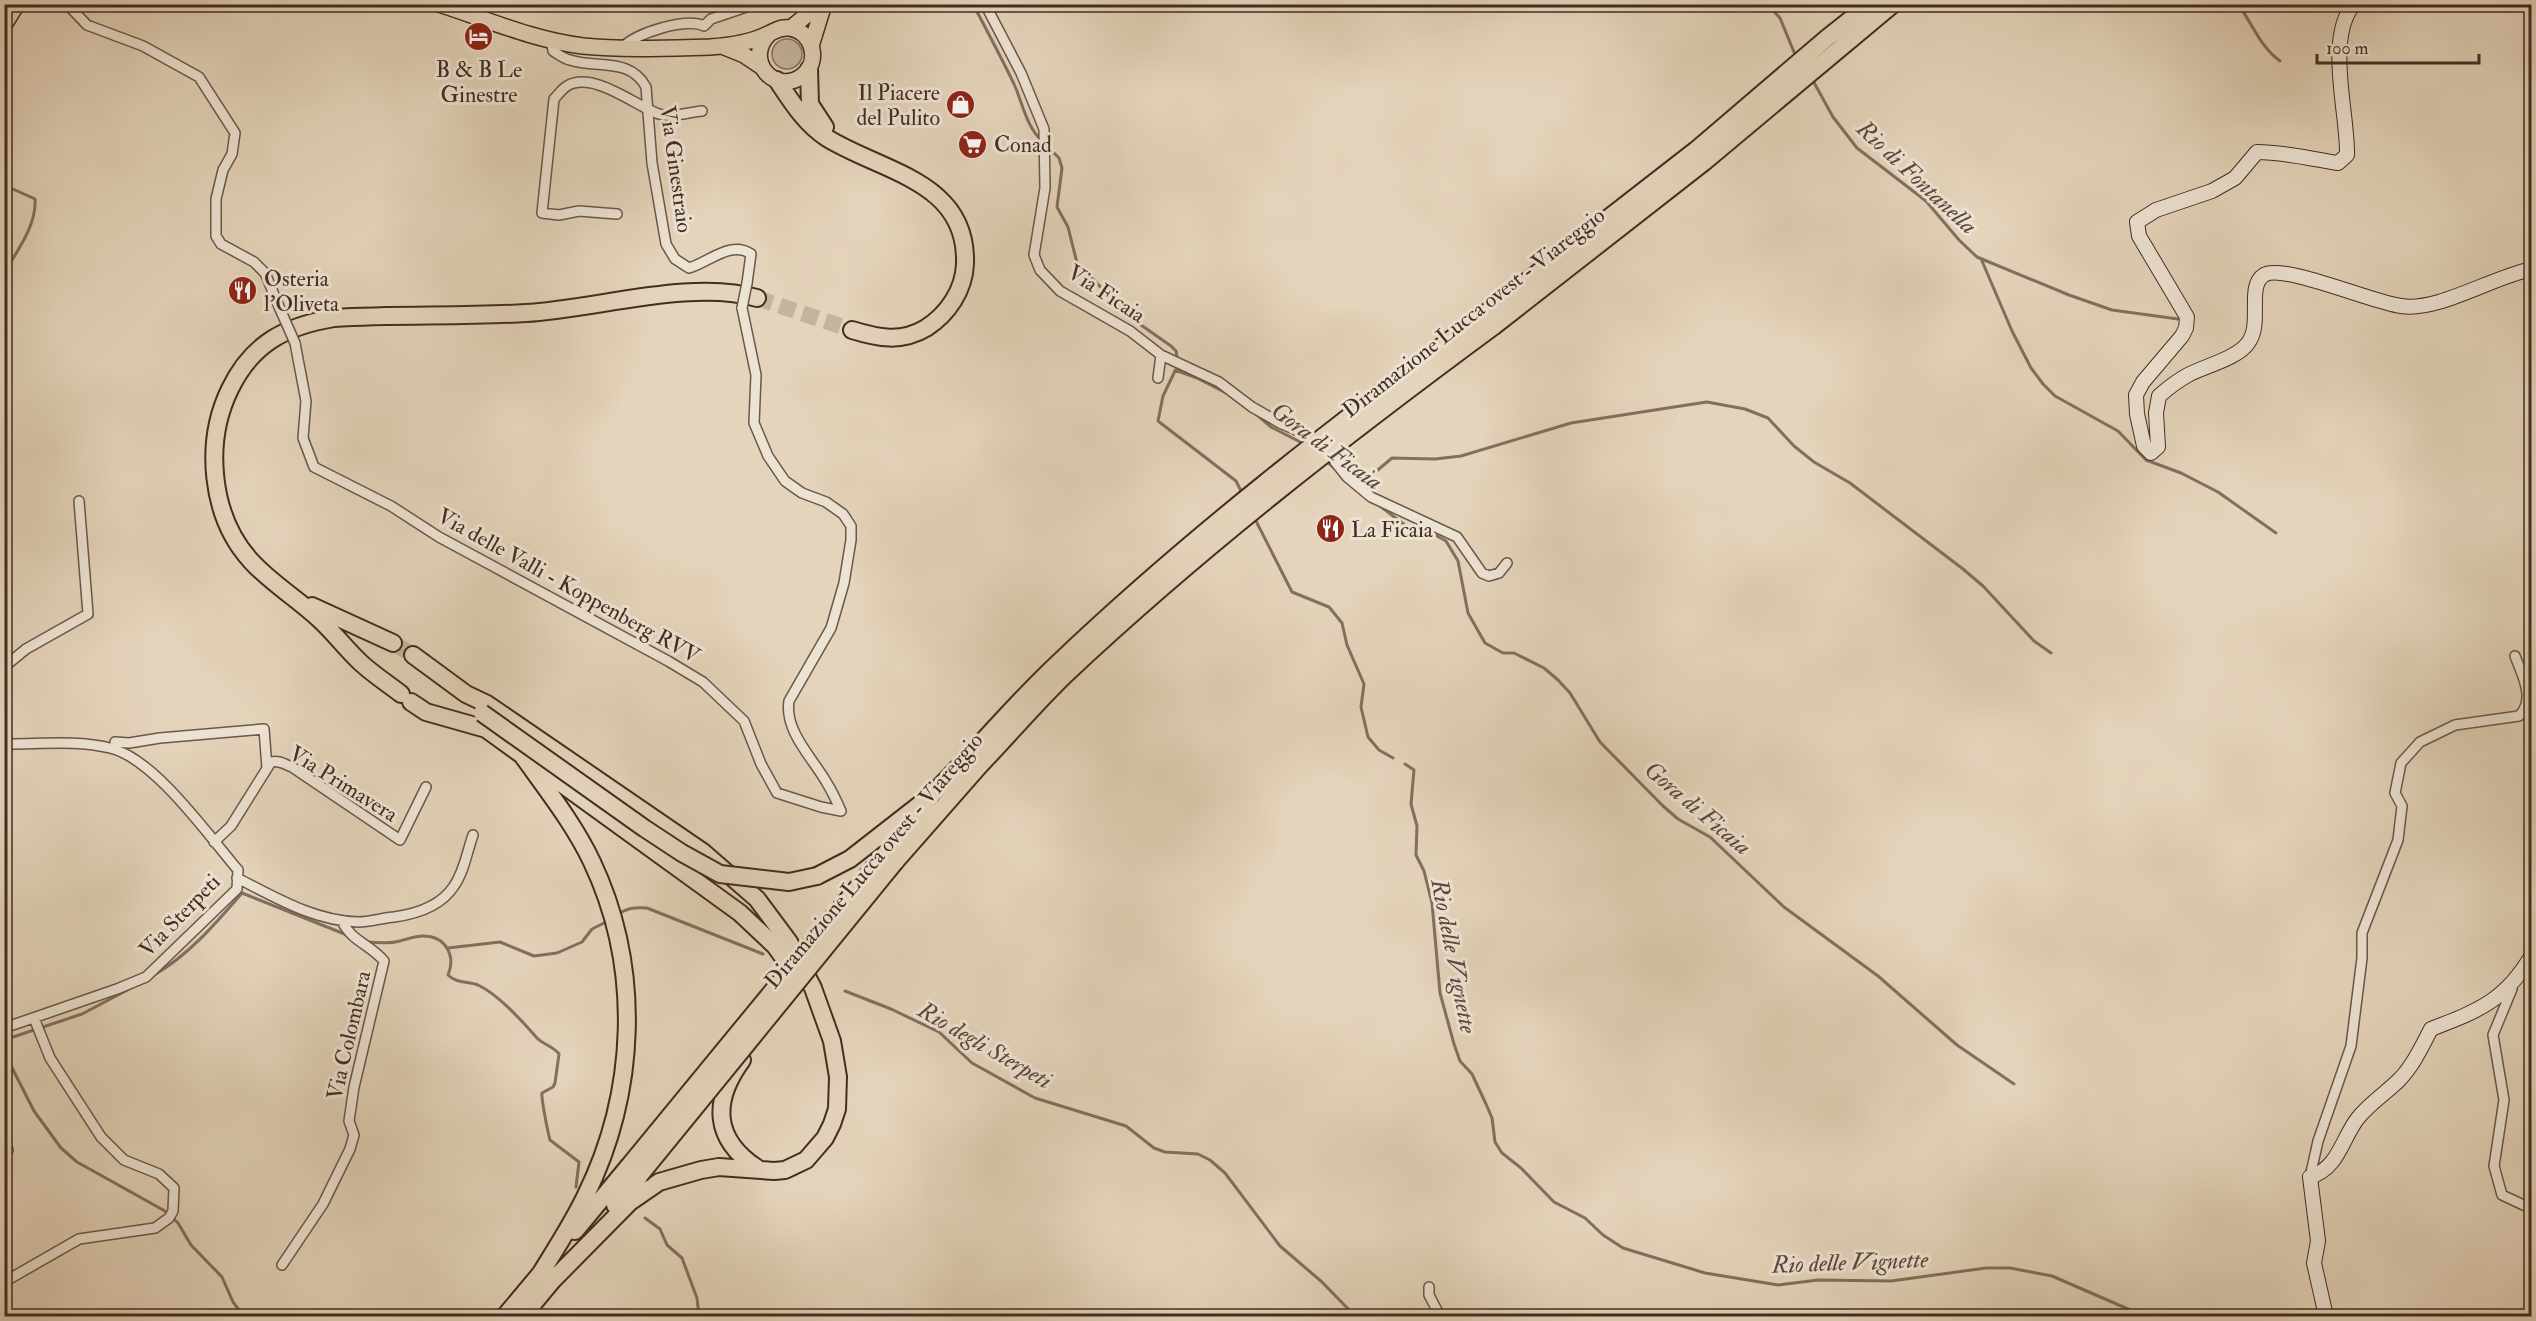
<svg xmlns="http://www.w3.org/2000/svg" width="2536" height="1321" font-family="'IM FELL Double Pica',serif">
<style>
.green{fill:#c8b8a1;stroke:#857262;stroke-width:1.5}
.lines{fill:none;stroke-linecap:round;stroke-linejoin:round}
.stream{stroke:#826f5f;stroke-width:3}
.highway-tunnel{stroke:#c4b39d;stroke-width:16;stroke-dasharray:16 8;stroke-linecap:butt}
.street-casing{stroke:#6a5749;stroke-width:12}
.secondary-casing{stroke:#422d23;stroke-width:16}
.primary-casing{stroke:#422d23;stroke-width:18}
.highway-casing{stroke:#422d23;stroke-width:20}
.street{stroke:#ede3d3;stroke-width:9}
.secondary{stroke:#ede3d3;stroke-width:14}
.primary{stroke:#e4d4bb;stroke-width:15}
.highway{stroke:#e4d4bb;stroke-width:16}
.street-bridge-casing{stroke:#6a5749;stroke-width:12;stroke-linecap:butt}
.highway-bridge-casing{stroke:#422d23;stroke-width:20;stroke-linecap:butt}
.street-bridge{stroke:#ede3d3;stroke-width:9}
.highway-bridge{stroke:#e4d4bb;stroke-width:16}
.labels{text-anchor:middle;stroke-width:6;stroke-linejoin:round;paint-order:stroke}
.poi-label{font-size:22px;fill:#422d23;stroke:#ede3d3;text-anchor:start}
.street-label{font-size:22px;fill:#422d23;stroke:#ede3d3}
.water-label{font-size:24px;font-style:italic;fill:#5d483c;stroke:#ede3d3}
</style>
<rect width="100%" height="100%" fill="#e4d4bb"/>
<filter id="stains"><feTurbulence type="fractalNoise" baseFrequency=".00333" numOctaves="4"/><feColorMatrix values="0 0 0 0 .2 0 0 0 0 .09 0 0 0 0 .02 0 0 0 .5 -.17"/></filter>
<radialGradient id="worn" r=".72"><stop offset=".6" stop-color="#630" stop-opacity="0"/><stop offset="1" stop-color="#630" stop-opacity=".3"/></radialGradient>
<path class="green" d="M772 54a15 15 0 1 1 30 0a15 15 0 1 1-30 0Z"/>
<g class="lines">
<path class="stream" d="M973,4C987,31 1001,57 1014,84C1023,104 1026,126 1042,141
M1767,4L1780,18L1796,57
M2238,4C2252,23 2260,47 2280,61
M2531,4L2532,6
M1812,79L1833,117L1857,148L1926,201L1959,240L1977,257L2069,295L2112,310L2178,319
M4,136V148
M1047,146L1059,158L1062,168L1057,207L1068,227L1077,263L1131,318L1171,346L1176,351L1178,362
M4,185L35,199C37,225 17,251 4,273
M1982,261L2012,331L2031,368L2043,384L2055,396L2118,431L2146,460L2181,473L2218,492L2276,533
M1175,370L1197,378L1228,394
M1175,371L1163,396L1158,421L1236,481L1243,495
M1255,413L1271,427L1306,445
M1325,460L1338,471
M1366,480L1392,458L1435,459L1461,456L1571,423L1687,405L1707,402L1745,409L1768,418L1794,446L1814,462L1850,483L1963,569L1983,586L2034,641L2051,653
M1380,506L1406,526L1430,532L1446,541L1458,561L1468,613L1485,643L1503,653H1514L1544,668L1558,680L1570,693L1600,742L1663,806L1678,819L1710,837L1784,907L1878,976L1957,1045L2014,1084
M1254,517L1292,592L1329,607L1342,623L1347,645L1364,684L1361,707L1368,737L1379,750L1393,758
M1405,764L1414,770L1411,804L1417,826L1416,855L1424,871L1432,903L1440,993L1454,1044L1460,1061L1472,1074L1486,1104L1492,1118L1495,1142L1502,1153L1521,1168L1554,1202L1585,1218L1603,1235L1623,1248L1705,1273L1778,1285L1818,1280L1891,1281L1986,1268H2010L2052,1276L2135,1312
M617,915C627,908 634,907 647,908L763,954
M367,942C378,943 389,944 400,941C408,939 415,936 423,936C446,936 456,956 448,975C457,984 468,981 478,985C499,995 522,1021 537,1038C544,1045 553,1046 559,1054L555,1083L553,1087L542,1093C541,1098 548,1133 550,1140L579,1162L576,1187
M448,948L500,942L534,956L557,953L582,942L592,929L606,922
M154,975C189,955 216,923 242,893L347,935
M845,991L891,1009L939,1032L972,1063L1035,1098L1126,1126L1154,1148L1165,1152L1198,1154L1210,1160L1225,1173L1280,1246L1322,1282L1355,1316
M4,1040L82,1014L135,986
M4,1052L34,1111L61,1148L77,1162L165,1211L178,1223L191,1245L222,1277L233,1302L243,1315L248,1316
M645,1218L660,1229L667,1245L682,1258L697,1298L699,1316"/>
<path class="highway-tunnel" d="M757,298L852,330
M393,643L413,655"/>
<defs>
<path id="street" d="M67,4L87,25L143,46L199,77L235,133L232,154L223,170L216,199V236L221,244L254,262L265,273L280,309
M985,4L1021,73L1044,129L1045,188L1034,255L1040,270L1060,291L1130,331L1161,355L1219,382L1252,407L1280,423L1303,433
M704,26L711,19L755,4
M551,39L553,51C558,54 564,59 570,60C597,69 630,57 646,87L652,163L666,244L675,259L689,268C709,262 731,240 751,254L747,283
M623,47C636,33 687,17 704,26
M617,214L579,211L559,215L542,213L554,99C558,95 562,89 567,86C593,70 637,107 659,114C671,118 690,112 702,111
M742,308L756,375L754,423L768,456L785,481L802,493L826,502L843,514L851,526V540L844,583L831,628L789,701C784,732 814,759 828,785C833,793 837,802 841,811
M295,343L306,401L303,438L314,467L391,506L439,537L668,661L703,682L744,721L761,764L777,793L821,807L841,811
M1158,378L1161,355
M1335,462L1347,477L1371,497L1457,537L1482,573L1489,576L1499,573L1507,563
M4,667L26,649L88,614L79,501
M4,742L9,744C42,744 78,740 110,748C154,758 208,835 238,870L237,889L146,977L117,989L4,1028
M115,742L129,743L160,738L264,729L267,768
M214,842L231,826L271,762C279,760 284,764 292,767L400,840L426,787
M237,878C275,897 314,921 358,922C370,922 382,918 394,917C416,914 441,906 454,886C464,872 467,852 473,835
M2512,989L2493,1035L2504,1100L2494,1166L2502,1195L2532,1209
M4,1152L8,1150
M2310,1177L2318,1141L2351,1046L2362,958V933L2398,840L2402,806L2395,793L2401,763L2420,742L2455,725L2519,716C2536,699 2522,675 2515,656
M282,1265L323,1204L350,1149L354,1135L349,1121L354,1087L384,961C371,945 351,941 342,921
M4,1282L79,1239L155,1228L169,1218L173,1211L174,1188L159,1174L124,1160L101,1137L50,1058L34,1018
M1429,1287V1295L1440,1316"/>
<path id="secondary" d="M2328,4H2329
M2354,4C2325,38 2348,113 2347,155L2338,163C2311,159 2284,152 2257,152L2235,178L2212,191L2156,210L2137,222L2139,236L2187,317L2186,328L2182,336L2143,382L2136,395L2137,414L2144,446L2151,453L2158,447L2156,413L2159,396C2168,388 2177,381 2188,375C2205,366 2238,358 2248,343C2263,324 2246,286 2264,275C2282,263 2374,303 2401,306C2438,312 2492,277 2532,269
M2326,1316L2314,1263L2318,1241L2310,1177C2339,1168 2342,1138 2358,1118C2370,1103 2386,1093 2399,1080C2413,1066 2422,1046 2431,1029C2478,1011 2505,1001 2532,955"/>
<path id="primary" d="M439,4C486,19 533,40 583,46C624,50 669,48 710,47C728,46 752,42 768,34C775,31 780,27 789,28C813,31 821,62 802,76C775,96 744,60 768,35
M4,25L17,4
M791,28L820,4
M722,46L744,55L762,67
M811,46L824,4"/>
<path id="highway" d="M809,69L810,104L825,127
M777,80C791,101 805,124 827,138C882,172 968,181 965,264C964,290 948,314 926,328C901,343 878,338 852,330
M1485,314L1696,150L1827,38L1870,4
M1494,326L1704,162L1893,4
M312,606L393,643
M413,655L466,694L487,704L703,852L757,899L789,942L813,988L832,1041L838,1077L837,1109L832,1124L825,1138L806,1160L785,1170L774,1171L719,1167L701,1170L659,1182L630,1202L550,1283
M401,694C388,684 373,674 361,663C347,650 335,634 320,620C298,599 272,584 251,561C210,516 204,442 230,389C252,343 286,326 334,318C398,314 462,317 526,313C595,309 693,279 757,298
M411,702L426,712L486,729L740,913L775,946L798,978
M522,755C547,790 574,824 592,862C642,968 637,1092 585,1197C572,1224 555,1250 539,1276
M886,853L932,795L969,756
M895,862L981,764
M817,876L850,859L932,795
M742,1060C712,1101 713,1139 757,1168
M615,1205L640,1175
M575,1231L628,1167
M505,1316L546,1267
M523,1316L557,1275"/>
</defs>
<use href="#street" class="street-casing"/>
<use href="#secondary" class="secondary-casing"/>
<use href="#primary" class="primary-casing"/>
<use href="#highway" class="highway-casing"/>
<use href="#street" class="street"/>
<use href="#secondary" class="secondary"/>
<use href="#primary" class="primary"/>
<use href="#highway" class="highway"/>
<defs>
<path id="street-bridge" d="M742,308L747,283
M280,309L295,343"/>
<path id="highway-bridge" d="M482,713L644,828L682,853L720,874L789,882L817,876
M969,756C998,725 1026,693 1057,664C1190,537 1337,424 1485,314
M981,764C1009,735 1036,703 1065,675C1199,549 1346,435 1494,326
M628,1167L886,853
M640,1175L895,862"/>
</defs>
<use href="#street-bridge" class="street-bridge-casing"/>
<use href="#highway-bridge" class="highway-bridge-casing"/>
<use href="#street-bridge" class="street-bridge"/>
<use href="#highway-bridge" class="highway-bridge"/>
</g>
<defs>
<symbol id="hotel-disc" viewBox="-11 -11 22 22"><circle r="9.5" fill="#8f2418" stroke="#ede3d3"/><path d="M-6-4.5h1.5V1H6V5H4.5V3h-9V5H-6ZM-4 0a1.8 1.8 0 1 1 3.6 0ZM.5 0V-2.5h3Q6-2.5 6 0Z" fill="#fff"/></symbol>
<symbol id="shop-disc" viewBox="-11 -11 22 22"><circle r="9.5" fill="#8f2418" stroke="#ede3d3"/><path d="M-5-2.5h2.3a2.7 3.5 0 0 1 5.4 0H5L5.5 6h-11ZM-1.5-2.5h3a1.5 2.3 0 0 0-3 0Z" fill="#fff"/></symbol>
<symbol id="supermarket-disc" viewBox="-11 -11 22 22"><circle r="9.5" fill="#8f2418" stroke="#ede3d3"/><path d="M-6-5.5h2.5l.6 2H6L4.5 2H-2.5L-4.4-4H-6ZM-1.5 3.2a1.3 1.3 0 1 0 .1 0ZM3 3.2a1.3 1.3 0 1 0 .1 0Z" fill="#fff"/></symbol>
<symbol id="restaurant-disc" viewBox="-11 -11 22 22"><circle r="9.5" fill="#8f2418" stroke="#ede3d3"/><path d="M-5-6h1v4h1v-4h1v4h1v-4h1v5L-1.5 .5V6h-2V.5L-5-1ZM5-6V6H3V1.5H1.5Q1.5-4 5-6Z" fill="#fff"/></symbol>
</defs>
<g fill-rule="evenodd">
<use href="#hotel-disc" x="462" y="20" width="33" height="33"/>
<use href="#shop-disc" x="944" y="88" width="33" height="33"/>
<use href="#supermarket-disc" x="956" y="128" width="33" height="33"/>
<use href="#restaurant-disc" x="226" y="274" width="33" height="33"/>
<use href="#restaurant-disc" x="1314" y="512" width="33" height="33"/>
</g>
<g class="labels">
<g class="poi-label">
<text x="479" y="77" text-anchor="middle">B &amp; B Le<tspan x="479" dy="25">Ginestre</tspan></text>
<text x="940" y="100" text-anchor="end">Il Piacere<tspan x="940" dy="25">del Pulito</tspan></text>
<text x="994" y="152">Conad</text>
<text x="264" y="286">Osteria<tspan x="264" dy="25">l'Oliveta</tspan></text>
<text x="1351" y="537">La Ficaia</text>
</g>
<g class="street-label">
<text transform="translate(677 169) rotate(82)" y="8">Via Ginestraio</text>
<text transform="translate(1107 293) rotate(33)" y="8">Via Ficaia</text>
<text transform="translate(1473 312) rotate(-38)" y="8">Diramazione Lucca ovest - Viareggio</text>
<text transform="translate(569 585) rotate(29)" y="8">Via delle Valli - Koppenberg RVV</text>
<text transform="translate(344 783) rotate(32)" y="8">Via Primavera</text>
<text transform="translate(873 860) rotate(-50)" y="8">Diramazione Lucca ovest - Viareggio</text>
<text transform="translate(179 915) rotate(-46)" y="8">Via Sterpeti</text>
<text transform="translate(348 1035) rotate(-77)" y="8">Via Colombara</text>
</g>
<g class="water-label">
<text transform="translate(1917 177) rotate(43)" y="8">Rio di Fontanella</text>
<text transform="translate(1327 446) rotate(36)" y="8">Gora di Ficaia</text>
<text transform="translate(1698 808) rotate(40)" y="8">Gora di Ficaia</text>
<text transform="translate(1454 956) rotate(79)" y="8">Rio delle Vignette</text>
<text transform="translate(985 1045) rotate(30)" y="8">Rio degli Sterpeti</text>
<text transform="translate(1850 1262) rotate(-2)" y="8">Rio delle Vignette</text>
</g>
</g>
<rect width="2536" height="1321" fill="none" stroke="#e4d4bb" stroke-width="24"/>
<rect x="6" y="6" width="2524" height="1309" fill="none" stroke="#422d23" stroke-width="3"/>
<rect x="12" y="12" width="2512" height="1297" fill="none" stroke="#422d23" stroke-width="1.5"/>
<path d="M2317 54v9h162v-9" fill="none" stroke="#422d23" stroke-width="3"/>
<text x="2326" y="54" font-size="18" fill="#422d23" stroke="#ede3d3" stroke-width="4.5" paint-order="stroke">100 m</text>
<rect width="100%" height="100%" filter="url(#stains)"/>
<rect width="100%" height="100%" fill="url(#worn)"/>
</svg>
